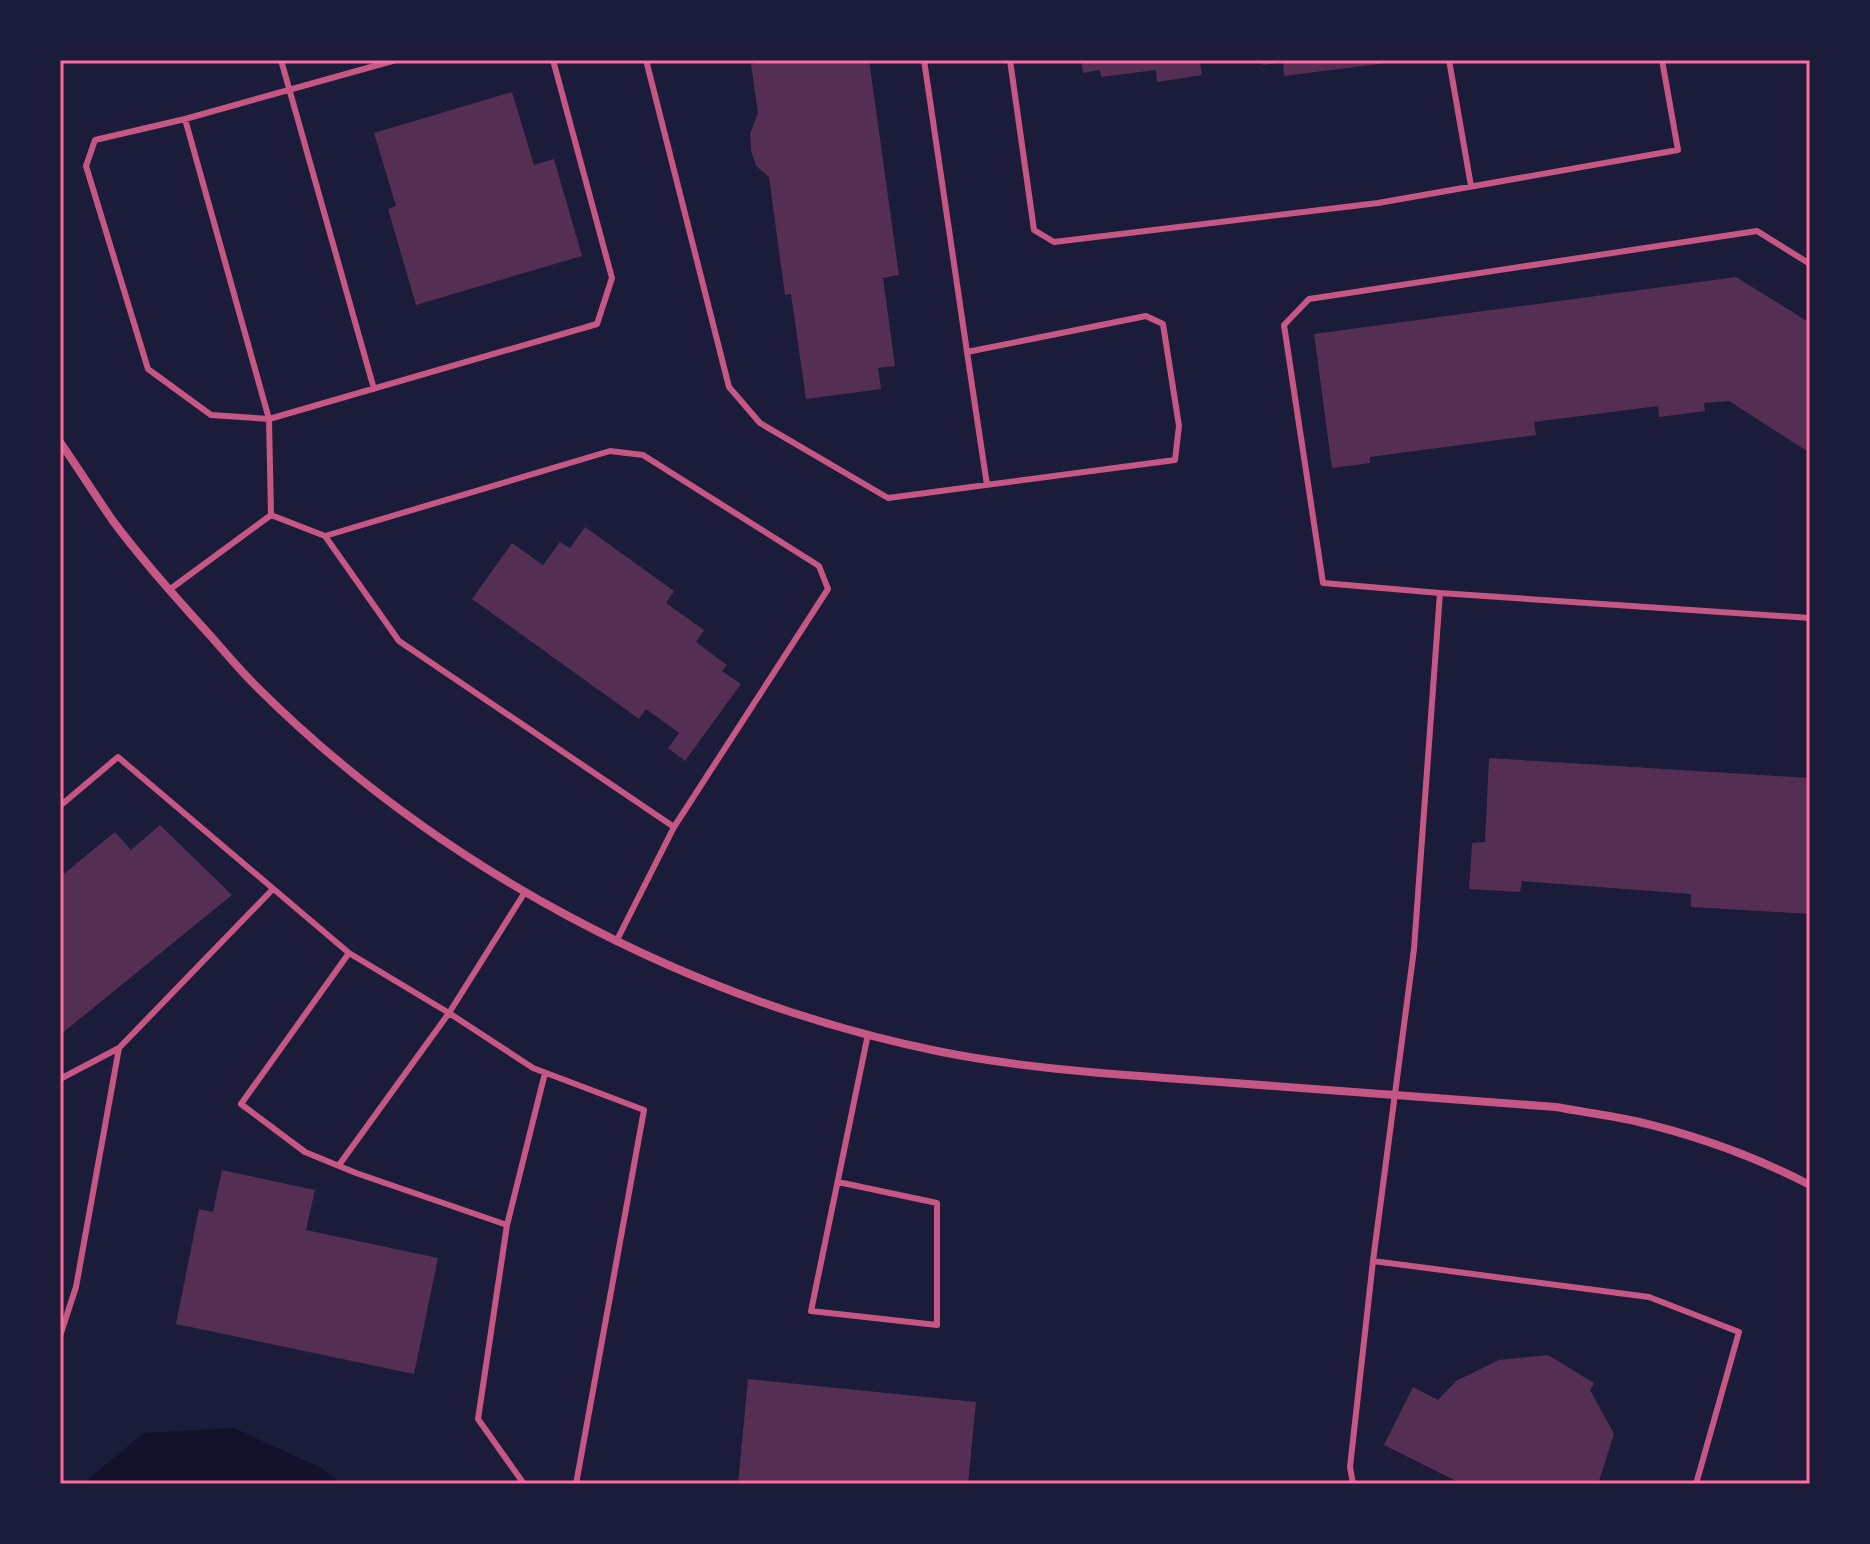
<svg xmlns="http://www.w3.org/2000/svg" width="1870" height="1544" font-family="'IBM Plex Serif',serif">
<style>
.water{fill:#12122b}
.building{fill:#542f53}
.lines{fill:none;stroke-linecap:round;stroke-linejoin:round}
.service{stroke:#c65784;stroke-width:6}
.minor{stroke:#c65784;stroke-width:8}
.neatline{fill:none;stroke:#ff6b9d;stroke-width:3}
</style>
<rect width="100%" height="100%" fill="#1b1b3a"/>
<path class="water" d="M234,1428L321,1468L343,1484H82L144,1433Z"/>
<path class="building" d="M762,60H869L899,275L883,278L895,366L878,368L881,389L806,399L791,294L785,295L769,177L756,166L751,150L750,134L758,113L751,64L763,62Z
M1081,60H1209V62L1200,63L1202,75L1157,82L1156,70L1101,77L1100,70L1083,73Z
M1262,60H1394V62L1284,76L1283,62L1263,65Z
M512,92L534,165L554,159L582,256L416,305L388,209L396,206L374,133Z
M1736,277L1810,323V453L1729,401L1704,403L1705,411L1659,417L1658,406L1534,422L1536,435L1370,457V463L1332,468L1314,334Z
M585,527L674,591L666,603L704,630L696,642L727,665L722,671L741,684L685,761L668,748L679,733L646,709L639,719L472,599L512,543L543,565L560,542L570,548Z
M1489,758L1810,778V914L1691,907V894L1522,881L1520,892L1469,889L1472,843L1485,842Z
M160,825L232,895L60,1035V877L115,832L131,850Z
M222,1170L315,1190L306,1230L438,1258L414,1374L176,1324L199,1209L213,1212Z
M1548,1355L1594,1383L1590,1390L1614,1434L1599,1481L1601,1484H1462L1384,1445L1413,1387L1438,1400L1456,1381L1499,1360Z
M748,1379L976,1402L968,1484H738Z"/>
<g class="lines">
<path class="service" d="M281,60L374,389
M396,60L185,119L95,140L86,166L148,369L211,415L269,419L597,324L612,278L553,60
M646,60L729,387L760,423L888,498L1175,460L1179,426L1163,324L1146,316L967,352L924,60
M1010,60L1034,230L1054,242L1378,203L1678,150L1662,60
M1449,60L1471,186
M185,119L269,419L271,515
M967,352L987,485
M169,590L271,515L325,536L399,641L674,827L828,589L819,566L643,455L610,451L325,536
M1440,593L1323,583L1284,325L1309,299L1757,231L1810,264
M60,806L118,757L349,953L241,1104L305,1152L356,1173L507,1225L478,1419L524,1484
M525,892L449,1013L533,1068L644,1110L576,1484
M617,940L674,827
M60,1079L119,1048
M339,1165L449,1013L349,953
M838,1182L937,1203V1325L811,1311L868,1034
M507,1225L545,1073
M60,1336L76,1287L119,1048L273,889
M1353,1484L1350,1467L1373,1261
M1696,1484L1739,1332L1649,1297L1373,1261L1414,949L1440,593L1810,618"/>
<path class="minor" d="M60,442C78,468 95,495 113,521C142,560 175,597 208,633C223,650 238,668 254,684C437,867 684,999 937,1051C1031,1070 1125,1075 1220,1082C1332,1090 1444,1099 1556,1107C1582,1112 1609,1115 1635,1121C1695,1135 1756,1157 1810,1185"/>
</g>
<rect width="1870" height="1544" fill="none" stroke="#1b1b3a" stroke-width="124"/>
<rect x="62" y="62" width="1746" height="1420" class="neatline"/>
</svg>
